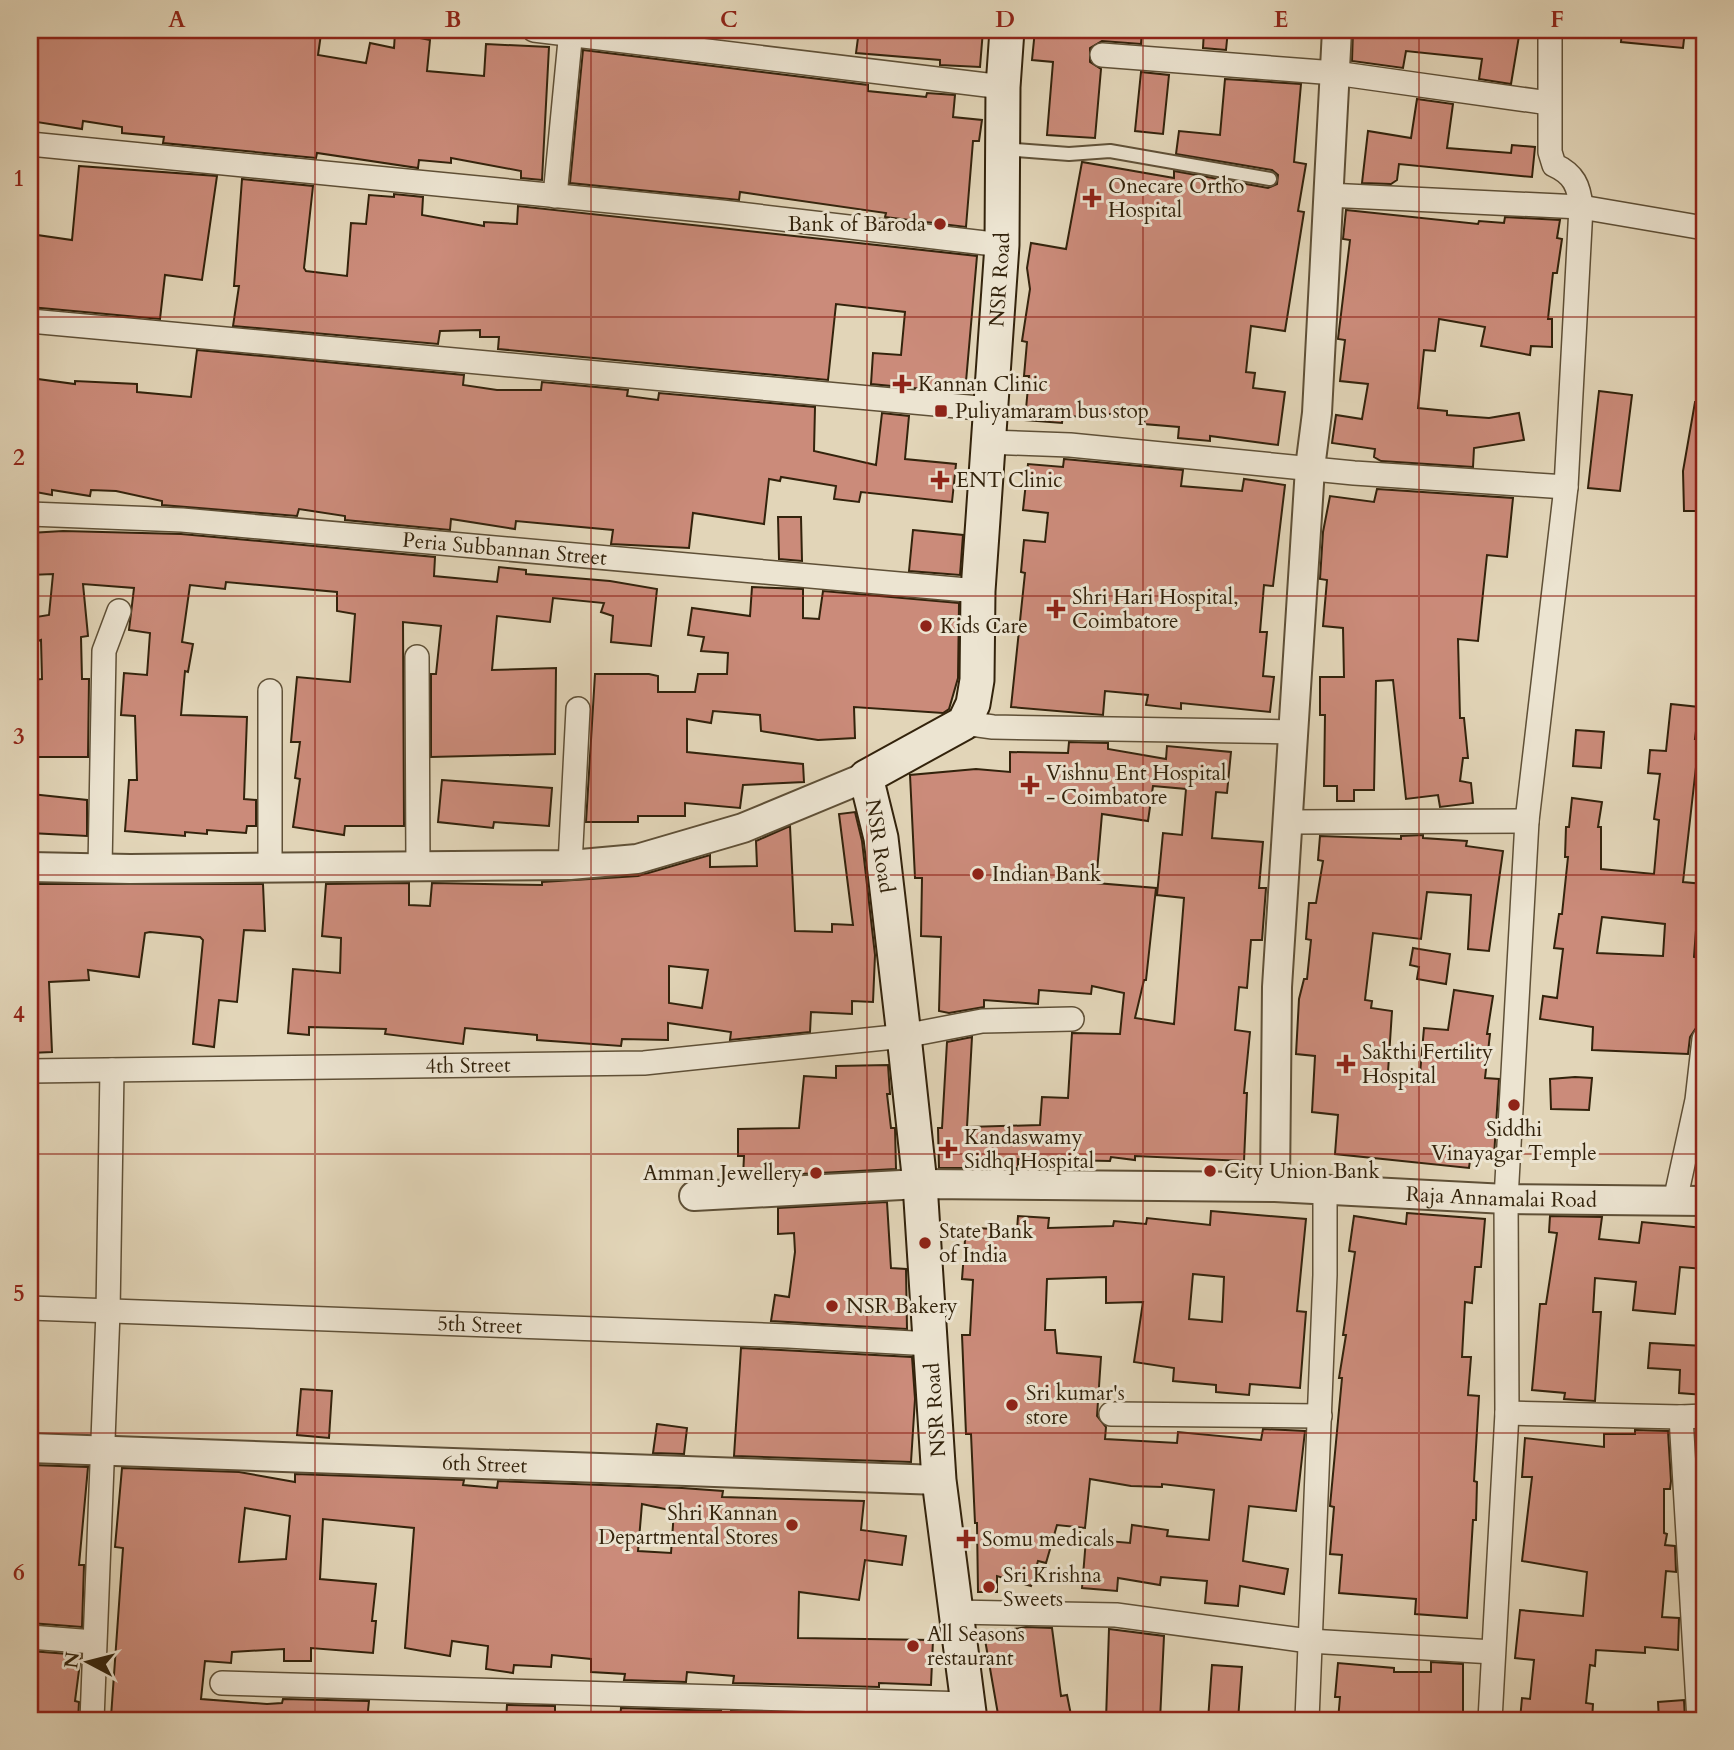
<svg xmlns="http://www.w3.org/2000/svg" width="1734" height="1750" font-family="Cardo,serif">
<style>
.building{fill:#cb8b7a;stroke:#33230c;stroke-width:2;fill-rule:evenodd}
.lines{fill:none;stroke-linecap:round;stroke-linejoin:round}
.service-casing{stroke:#5f5037;stroke-width:16}
.minor-casing{stroke:#5f5037;stroke-width:26}
.tertiary-casing{stroke:#5f5037;stroke-width:32}
.secondary-casing{stroke:#33230c;stroke-width:37}
.service{stroke:#ece4d1;stroke-width:12}
.minor{stroke:#ece4d1;stroke-width:23}
.tertiary{stroke:#ece4d1;stroke-width:28}
.secondary{stroke:#ece4d1;stroke-width:33}
.grid{fill:none;stroke:#8f2418;stroke-width:2;stroke-opacity:0.55}
.poi-dot{fill:#8f2418;stroke:#ece4d1;stroke-width:2.5}
.labels{text-anchor:middle;stroke-width:6;stroke-linejoin:round;paint-order:stroke}
.poi-label{font-size:21px;fill:#33230c;stroke:#ece4d1;text-anchor:start}
.street-label{font-size:21px;fill:#33230c;stroke:#ece4d1}
.neatline{fill:none;stroke:#8f2418;stroke-width:2.5}
.grid-label{font-size:23px;text-anchor:middle;font-weight:bold;fill:#8f2418}
</style>
<rect width="100%" height="100%" fill="#e2d5b8"/>
<filter id="stains"><feTurbulence type="fractalNoise" baseFrequency=".00286" numOctaves="4"/><feColorMatrix values="0 0 0 0 .2 0 0 0 0 .09 0 0 0 0 .02 0 0 0 .5 -.17"/></filter>
<radialGradient id="worn" r=".72"><stop offset=".6" stop-color="#630" stop-opacity="0"/><stop offset="1" stop-color="#630" stop-opacity=".3"/></radialGradient>
<path class="building" d="M30,30H294L321,34L318,55L366,63L370,43L394,48L395,33L430,40L427,71L484,76L486,44L549,47L542,180L521,178V171L451,158V163L419,160L418,168L317,153L316,158L163,143L164,137L122,133V127L83,121L82,129L30,121Z
M648,30H716L715,38Z
M859,30H983L980,67L940,65V60L856,53Z
M1035,30H1142L1141,44L1102,41L1090,48V62L1101,69L1095,138L1047,135L1053,62L1032,60Z
M1204,30H1228L1226,50L1203,48Z
M1353,30H1520L1511,84L1479,79L1482,59L1406,51L1403,68L1352,61Z
M1622,30H1685L1683,48L1621,42Z
M583,50L868,85V91L926,97L927,93L955,95L953,117L982,120L979,141H973L966,227L885,217L886,213L740,192L739,200L570,183Z
M1141,72L1169,75L1163,134L1135,131Z
M1225,79L1301,84L1294,162L1306,164L1298,211L1304,212L1285,331L1251,326L1246,372L1255,373L1253,388L1285,392L1278,445L1210,436V441L1178,438L1179,427L1144,424L1145,418L1100,413L1099,419L1063,415L1062,423L1025,420L1029,376H1024L1027,342L1022,341L1030,289L1027,268L1031,243L1066,249L1082,162L1174,178V171L1268,188L1277,184L1278,175L1272,170L1176,154L1179,131L1220,135Z
M1417,99L1453,104L1447,148L1511,153L1512,145L1535,147L1532,177L1399,164L1397,180L1391,184L1362,183L1368,131L1411,138Z
M79,166L217,176L202,280L165,275L160,319L30,307V234L72,240Z
M242,179L313,186L304,268L306,271L347,276L351,223L366,224L369,195L394,197V194L423,197L422,215L484,226V222L517,224L518,206L977,256L965,393L871,384L873,353L901,355L905,312L836,304L828,380L498,349L499,337H480V330L440,331L438,344L233,326L239,286H234Z
M1346,210L1478,224L1479,221L1504,223L1505,217L1560,220L1557,238L1562,239L1557,273H1553L1548,319H1552V347L1531,346L1530,355L1481,346L1485,327L1439,319L1435,351L1424,350L1418,408L1447,411V415L1489,418L1519,413L1524,440L1474,448L1473,467L1381,461L1374,457L1375,449L1332,443L1336,415L1362,419L1368,384L1340,381L1345,340L1338,339L1350,240L1343,239Z
M197,350L464,375L463,385L497,390H541L542,382L628,390L627,396L658,400L659,393L815,407L814,451L876,465L882,413L909,416L905,459L956,464L952,502L861,492L859,502L834,499L836,486L781,477L780,481L769,479L764,524L693,513L689,548L611,544L613,530L516,521L515,529L451,519L450,530L345,520V516L299,509L297,516L162,505V501L116,491L91,490L90,496L52,490V495L30,491V378L75,384V381L137,384V392L191,397Z
M1599,391L1632,395L1620,491L1588,488Z
M1695,402L1704,403V511H1684L1683,471Z
M1064,459L1183,470L1181,486L1242,491L1244,479L1285,485L1273,586L1264,585L1260,632H1267L1263,676L1274,677L1270,712L1181,703V709L1146,705L1148,695L1105,691L1103,715L1011,707L1025,573L1021,572L1024,540L1045,542L1048,513L1023,510L1028,464L1063,467Z
M1377,489L1513,498L1507,557L1487,555L1478,641L1458,639L1460,718H1464L1468,758H1463L1460,781L1471,783L1473,803L1440,807L1438,795L1406,799L1393,680L1376,681L1374,790H1354V801H1337V786H1324L1325,715H1320V677H1344L1343,628L1323,626L1327,580L1320,579L1323,532L1330,496L1374,502Z
M778,517H801L802,561L779,559Z
M913,530L963,535L960,575L909,571Z
M63,531L181,534L435,557L434,576L497,582L499,567L526,570V574L610,581L657,589L651,646L611,642L613,616L601,612L604,603L553,598L550,622L497,616L492,670L556,668L555,754L431,757V674H436L441,626L403,622L404,826H345L344,835L293,827L300,779L295,778L300,742H291L297,677L350,682L355,614L337,611V592L226,582L225,589L190,585L182,642L193,644L188,672L185,671L181,715L247,717L244,799L256,800V826H247L246,833L207,830V834L185,832V836L125,831L129,780H137L135,716L121,715L124,673L147,675L150,633L129,630L134,588L83,584L88,636L81,637L82,679H89L88,757H30V680L42,679L41,640L38,641L36,617L49,615L53,574L30,575V533Z
M752,587L803,589V618L819,619L823,591L959,603L958,678L949,709L943,713L854,707L855,738L818,740L761,731L760,715L713,711L711,723L687,719V752L803,764L804,782L743,785L740,808L685,803V816H638V822H586L595,674H649L658,676V692H695L698,674H727L728,653L701,651L704,637L688,635L692,608L750,616Z
M1671,704L1699,707L1695,739H1704V768L1696,767L1683,882L1704,884L1703,917H1697L1694,957L1700,958L1696,1028L1690,1037L1688,1054L1592,1050L1593,1027L1540,1019L1543,996L1557,998L1563,949L1554,948L1559,914H1562L1568,857H1565L1566,827H1569L1572,798L1602,802L1598,827H1601V869L1654,874L1659,820L1654,819L1660,774L1648,773L1650,750L1666,751ZM1602,917L1665,924L1663,956L1597,953Z
M1576,730L1604,732L1601,768L1573,766Z
M1069,742L1108,743V749L1166,759L1167,746L1231,752L1227,793L1216,792L1212,838L1263,842L1259,888H1266L1262,940H1251L1247,988L1239,987L1235,1030L1250,1032L1244,1093H1247L1244,1161L1135,1156V1160L1111,1157L1110,1161L1018,1159V1168H939L938,1128H942L947,1042L972,1037L967,1127L1040,1125L1042,1097L1068,1098L1072,1033L1120,1034L1124,993L1092,986L1091,994L1039,990L1038,1004L984,1000V1007L949,1013L939,1011L941,937L921,936L922,878H915L910,775L976,769L1010,772V752L1068,753ZM1153,786L1186,789L1182,835L1163,833L1157,895L1184,898L1174,1024L1135,1018L1144,980H1146L1156,888L1096,883L1102,814L1148,821Z
M442,780L552,788L549,826L494,822L493,828L438,822Z
M31,794L87,800V836L30,833Z
M855,812L862,841L875,955L873,1002L852,1001V1014L811,1012L810,1032L730,1040L731,1032L668,1023V1040L622,1039L621,1046L537,1040V1035L465,1028L463,1044L385,1034L386,1029L309,1027V1035L288,1033L293,969L340,973L341,938L322,936L326,884L409,883V905L430,906L432,883L542,885V882L638,876L710,855V867L757,866L756,841L790,826L795,931L832,932V924L853,925L839,814ZM669,966L708,970L702,1008L669,1003Z
M1423,835V838L1467,841L1466,846L1503,851L1489,951L1468,949L1471,895L1427,892L1421,939L1373,933L1365,1000L1372,1001L1371,1008L1392,1011L1388,1072L1420,1074L1424,1028L1448,1030L1454,990L1493,996L1487,1034H1490L1485,1078L1499,1079L1494,1156L1471,1153L1469,1168L1335,1154L1338,1115L1312,1112L1315,1056L1296,1054L1299,999L1304,979H1307L1311,940L1306,939L1309,903H1316L1323,861L1318,860L1320,836L1401,839V836Z
M36,884H263L265,931L244,930L237,1002L219,1000L214,1047L193,1044L203,940L200,937L150,932L145,933L139,977L88,970L89,980L49,982L52,1052L30,1053V889L36,890Z
M1413,948L1450,954L1446,984L1417,979L1419,967L1410,965Z
M888,1065L890,1094H887L891,1128H895L896,1169L743,1177L744,1156H738V1129L799,1128L804,1076L836,1078V1066Z
M1575,1077L1592,1078L1589,1110L1551,1109L1550,1079Z
M887,1202L891,1268L906,1269L907,1329L771,1321L775,1295L789,1297L795,1252L794,1233L778,1234V1208Z
M1211,1211L1306,1219L1297,1311L1306,1312L1300,1388L1250,1384L1249,1395L1216,1392V1385L1173,1381L1174,1368L1134,1362L1143,1302L1106,1303V1277L1047,1279L1045,1330H1055L1057,1353L1101,1357L1097,1416L1106,1427L1105,1439L1177,1443L1178,1432L1261,1440L1263,1429L1305,1431L1296,1511L1249,1506L1243,1561L1288,1569L1284,1594L1240,1586L1238,1606L1205,1603L1207,1581L1161,1577L1160,1585L1118,1578L1117,1591L1082,1588L1086,1539L1130,1543L1132,1525L1168,1530L1167,1536L1209,1540L1214,1490L1162,1484V1487L1131,1486L1090,1479L1085,1528L1057,1525L1046,1563L1038,1561L1031,1586L997,1576V1592H978L977,1523H975L971,1434H966L962,1335H970L973,1280L962,1279L966,1227L1017,1231L1018,1216L1049,1218L1048,1228L1113,1226L1114,1221L1146,1224L1147,1218L1210,1225ZM1193,1274L1224,1277L1222,1322L1189,1319Z
M1407,1213L1485,1219L1481,1267H1475L1472,1303L1465,1302L1462,1357H1471L1468,1395L1479,1396L1474,1481L1477,1482L1476,1520H1473L1467,1618L1415,1614L1416,1599L1339,1593L1342,1555L1330,1554L1334,1507L1330,1506L1342,1378H1339L1346,1335H1343L1355,1252L1349,1251L1354,1216L1406,1224Z
M1550,1216L1602,1217L1599,1239L1639,1243L1642,1222L1704,1228V1269L1680,1267L1675,1314L1633,1310L1636,1282L1595,1278L1593,1312H1601L1595,1401L1564,1399L1565,1393L1532,1390L1540,1304H1546L1557,1233L1549,1232Z
M1650,1343L1704,1346V1395L1679,1393L1680,1370L1648,1368Z
M741,1348L912,1357L915,1399L911,1462L734,1456Z
M301,1389L332,1391L329,1438L297,1435Z
M657,1424L687,1428L684,1454L653,1453Z
M1635,1430L1668,1431L1671,1481L1670,1489H1664V1533L1667,1534L1665,1545L1675,1546L1676,1572L1666,1571L1662,1617L1679,1618L1678,1650L1645,1647V1653L1596,1650L1595,1666L1590,1665L1586,1703L1593,1704L1592,1720H1520L1522,1698L1530,1699L1534,1660L1515,1658L1520,1610L1583,1616L1587,1572L1522,1561L1532,1477H1522L1525,1438L1604,1447V1434H1635Z
M32,1465L88,1467L79,1565H84L82,1627L30,1623Z
M122,1468L239,1472L295,1482V1474L464,1480L463,1485L497,1488L498,1481L682,1488L723,1491L722,1497L864,1501L861,1530L906,1536L902,1565L865,1560L859,1600L799,1592L798,1638L933,1640L931,1685L879,1683V1687L733,1683L734,1676L687,1672L686,1682L624,1680L625,1674L591,1672V1659L552,1655L551,1667L514,1665L513,1673L486,1669L488,1646L452,1641L450,1656L405,1648L414,1528L323,1519L320,1579L376,1584L372,1621H376L373,1653L311,1648V1661H284V1649L232,1652L231,1663L205,1661L201,1699L267,1704L282,1703L283,1699L369,1701L367,1720H147L111,1717L123,1548L115,1547ZM642,1504L674,1511L671,1553L638,1551ZM245,1508L290,1516L286,1559L239,1562Z
M1026,1627L1052,1628L1061,1696L1067,1695L1072,1720H999L984,1634Z
M1109,1629L1164,1636L1160,1720H1106Z
M30,1651L81,1655L75,1701L79,1702L78,1720H30Z
M1431,1662L1463,1664V1720H1338L1340,1697H1335L1338,1663L1394,1668V1672H1431Z
M1212,1665L1242,1667L1238,1720H1208Z
M1684,1700L1685,1720H1659L1658,1702Z
M507,1705L555,1706V1720H506Z
M621,1708L721,1711L720,1720H620Z
M731,1711L879,1715L878,1720H730Z"/>
<g class="lines">
<defs>
<path id="service" d="M1003,149L1069,154L1110,151L1270,179"/>
<g id="minor">
<path d="M534,30L1003,87"/>
<path d="M1102,55L1335,73L1549,103"/>
<path d="M30,144L722,212L1002,245"/>
<path d="M1327,195L1581,207L1704,228"/>
<path d="M555,196L571,30"/>
<path d="M30,321L990,409"/>
<path d="M987,442L1070,445L1354,473L1566,487"/>
<path id="s1" d="M30,514L182,520L978,591"/>
<path d="M417,657L418,866"/>
<path d="M270,691V867"/>
<path d="M964,723L993,727L1295,732"/>
<path d="M1289,822L1527,821"/>
<path d="M570,865L578,709"/>
<path d="M100,868L104,651L119,611"/>
<path id="s2" d="M30,1071L644,1063L904,1036L982,1021L1072,1019"/>
<path d="M1675,1201L1697,1100L1704,1039"/>
<path id="s3" d="M30,1308L788,1336L931,1344"/>
<path d="M1507,1413L1681,1417"/>
<path d="M1111,1414L1320,1416"/>
<path d="M955,1612L1116,1615L1309,1641L1493,1652"/>
<path d="M30,1637L94,1642"/>
<path d="M222,1683L968,1704"/>
<path d="M92,1720L108,1312L112,1070"/>
<path d="M1307,1720L1325,1275V1190"/>
<path d="M1490,1720L1507,1413L1506,1199L1527,821L1566,487L1581,207C1579,186 1574,174 1554,165L1550,152V30"/>
<path d="M1699,1720L1681,1417L1704,1416"/>
</g>
<g id="tertiary">
<path d="M30,867L130,869L570,865L637,859L743,828L866,777"/>
<path d="M1275,1187L1277,987L1310,468L1317,413L1337,30"/>
<path id="s4" d="M694,1196L920,1184L1275,1187L1506,1199L1704,1201"/>
<path id="s5" d="M30,1448L939,1480"/>
</g>
<g id="secondary">
<path id="s6" d="M970,1720L939,1480L920,1184L904,1036L881,838L866,777L964,723L973,704L977,680L978,591L1002,245L1003,87L1007,30"/>
</g>
</defs>
<use href="#service" class="service-casing"/>
<use href="#minor" class="minor-casing"/>
<use href="#tertiary" class="tertiary-casing"/>
<use href="#secondary" class="secondary-casing"/>
<use href="#service" class="service"/>
<use href="#minor" class="minor"/>
<use href="#tertiary" class="tertiary"/>
<use href="#secondary" class="secondary"/>
</g>
<path class="grid" d="M315,30V1720M591,30V1720M867,30V1720M1143,30V1720M1419,30V1720M30,317H1704M30,596H1704M30,875H1704M30,1154H1704M30,1433H1704"/>
<g class="poi-dot">
<path d="M1088.5 187.5h7v7h7v7h-7v7h-7v-7h-7v-7h7z"/>
<circle cx="940" cy="224" r="7"/>
<path d="M898.5 373.5h7v7h7v7h-7v7h-7v-7h-7v-7h7z"/>
<rect x="934" y="404" width="14" height="14" rx="3.5"/>
<path d="M936.5 469.5h7v7h7v7h-7v7h-7v-7h-7v-7h7z"/>
<path d="M1052.5 598.5h7v7h7v7h-7v7h-7v-7h-7v-7h7z"/>
<circle cx="926" cy="626" r="7"/>
<path d="M1026.5 774.5h7v7h7v7h-7v7h-7v-7h-7v-7h7z"/>
<circle cx="978" cy="874" r="7"/>
<path d="M1342.5 1053.5h7v7h7v7h-7v7h-7v-7h-7v-7h7z"/>
<circle cx="1514" cy="1105" r="7"/>
<path d="M944.5 1138.5h7v7h7v7h-7v7h-7v-7h-7v-7h7z"/>
<circle cx="1210" cy="1171" r="7"/>
<circle cx="816" cy="1173" r="7"/>
<circle cx="925" cy="1243" r="7"/>
<circle cx="832" cy="1306" r="7"/>
<circle cx="1012" cy="1405" r="7"/>
<circle cx="792" cy="1525" r="7"/>
<path d="M962.5 1528.5h7v7h7v7h-7v7h-7v-7h-7v-7h7z"/>
<circle cx="989" cy="1587" r="7"/>
<circle cx="913" cy="1646" r="7"/>
</g>
<g class="labels">
<g class="poi-label">
<text x="1108" y="193">Onecare Ortho<tspan x="1108" dy="24">Hospital</tspan></text>
<text x="926" y="231" text-anchor="end">Bank of Baroda</text>
<text x="918" y="391">Kannan Clinic</text>
<text x="955" y="418">Puliyamaram bus stop</text>
<text x="956" y="487">ENT Clinic</text>
<text x="1072" y="604">Shri Hari Hospital,<tspan x="1072" dy="24">Coimbatore</tspan></text>
<text x="940" y="633">Kids Care</text>
<text x="1046" y="780">Vishnu Ent Hospital<tspan x="1046" dy="24">- Coimbatore</tspan></text>
<text x="992" y="881">Indian Bank</text>
<text x="1362" y="1059">Sakthi Fertility<tspan x="1362" dy="24">Hospital</tspan></text>
<text x="1514" y="1136" text-anchor="middle">Siddhi<tspan x="1514" dy="24">Vinayagar Temple</tspan></text>
<text x="964" y="1144">Kandaswamy<tspan x="964" dy="24">Sidhq Hospital</tspan></text>
<text x="1224" y="1178">City Union Bank</text>
<text x="802" y="1180" text-anchor="end">Amman Jewellery</text>
<text x="939" y="1238">State Bank<tspan x="939" dy="24">of India</tspan></text>
<text x="846" y="1313">NSR Bakery</text>
<text x="1026" y="1400">Sri kumar's<tspan x="1026" dy="24">store</tspan></text>
<text x="778" y="1520" text-anchor="end">Shri Kannan<tspan x="778" dy="24">Departmental Stores</tspan></text>
<text x="982" y="1546">Somu medicals</text>
<text x="1003" y="1582">Sri Krishna<tspan x="1003" dy="24">Sweets</tspan></text>
<text x="927" y="1641">All Seasons<tspan x="927" dy="24">restaurant</tspan></text>
</g>
<g class="street-label">
<text dy="7" stroke="none"><textPath href="#s6" startOffset="1508">NSR Road</textPath></text>
<text dy="7" stroke="none"><textPath href="#s1" startOffset="476">Peria Subbannan Street</textPath></text>
<text transform="translate(880 846) rotate(81)" y="7">NSR Road</text>
<text dy="7" stroke="none"><textPath href="#s2" startOffset="438">4th Street</textPath></text>
<text dy="7" stroke="none"><textPath href="#s4" startOffset="808">Raja Annamalai Road</textPath></text>
<text dy="7" stroke="none"><textPath href="#s3" startOffset="450">5th Street</textPath></text>
<text transform="translate(935 1410) rotate(-94)" y="7">NSR Road</text>
<text dy="7" stroke="none"><textPath href="#s5" startOffset="455">6th Street</textPath></text>
</g>
</g>
<rect width="1734" height="1750" fill="none" stroke="#e2d5b8" stroke-width="77"/>
<g transform="translate(88 1662) rotate(277)" stroke="#ece4d1" stroke-width="5" paint-order="stroke">
<path d="M0-5L12 26L0 18L-12 26Z" fill="#33230c"/>
<text y="-10" font-size="19" font-weight="bold" text-anchor="middle" fill="#33230c">N</text>
</g>
<rect x="38" y="38" width="1658" height="1674" class="neatline"/>
<g class="grid-label">
<text x="177" y="27">A</text>
<text x="453" y="27">B</text>
<text x="729" y="27">C</text>
<text x="1005" y="27">D</text>
<text x="1281" y="27">E</text>
<text x="1557" y="27">F</text>
<text x="19" y="186">1</text>
<text x="19" y="465">2</text>
<text x="19" y="744">3</text>
<text x="19" y="1022">4</text>
<text x="19" y="1301">5</text>
<text x="19" y="1580">6</text>
</g>
<rect width="100%" height="100%" filter="url(#stains)"/>
<rect width="100%" height="100%" fill="url(#worn)"/>
</svg>
